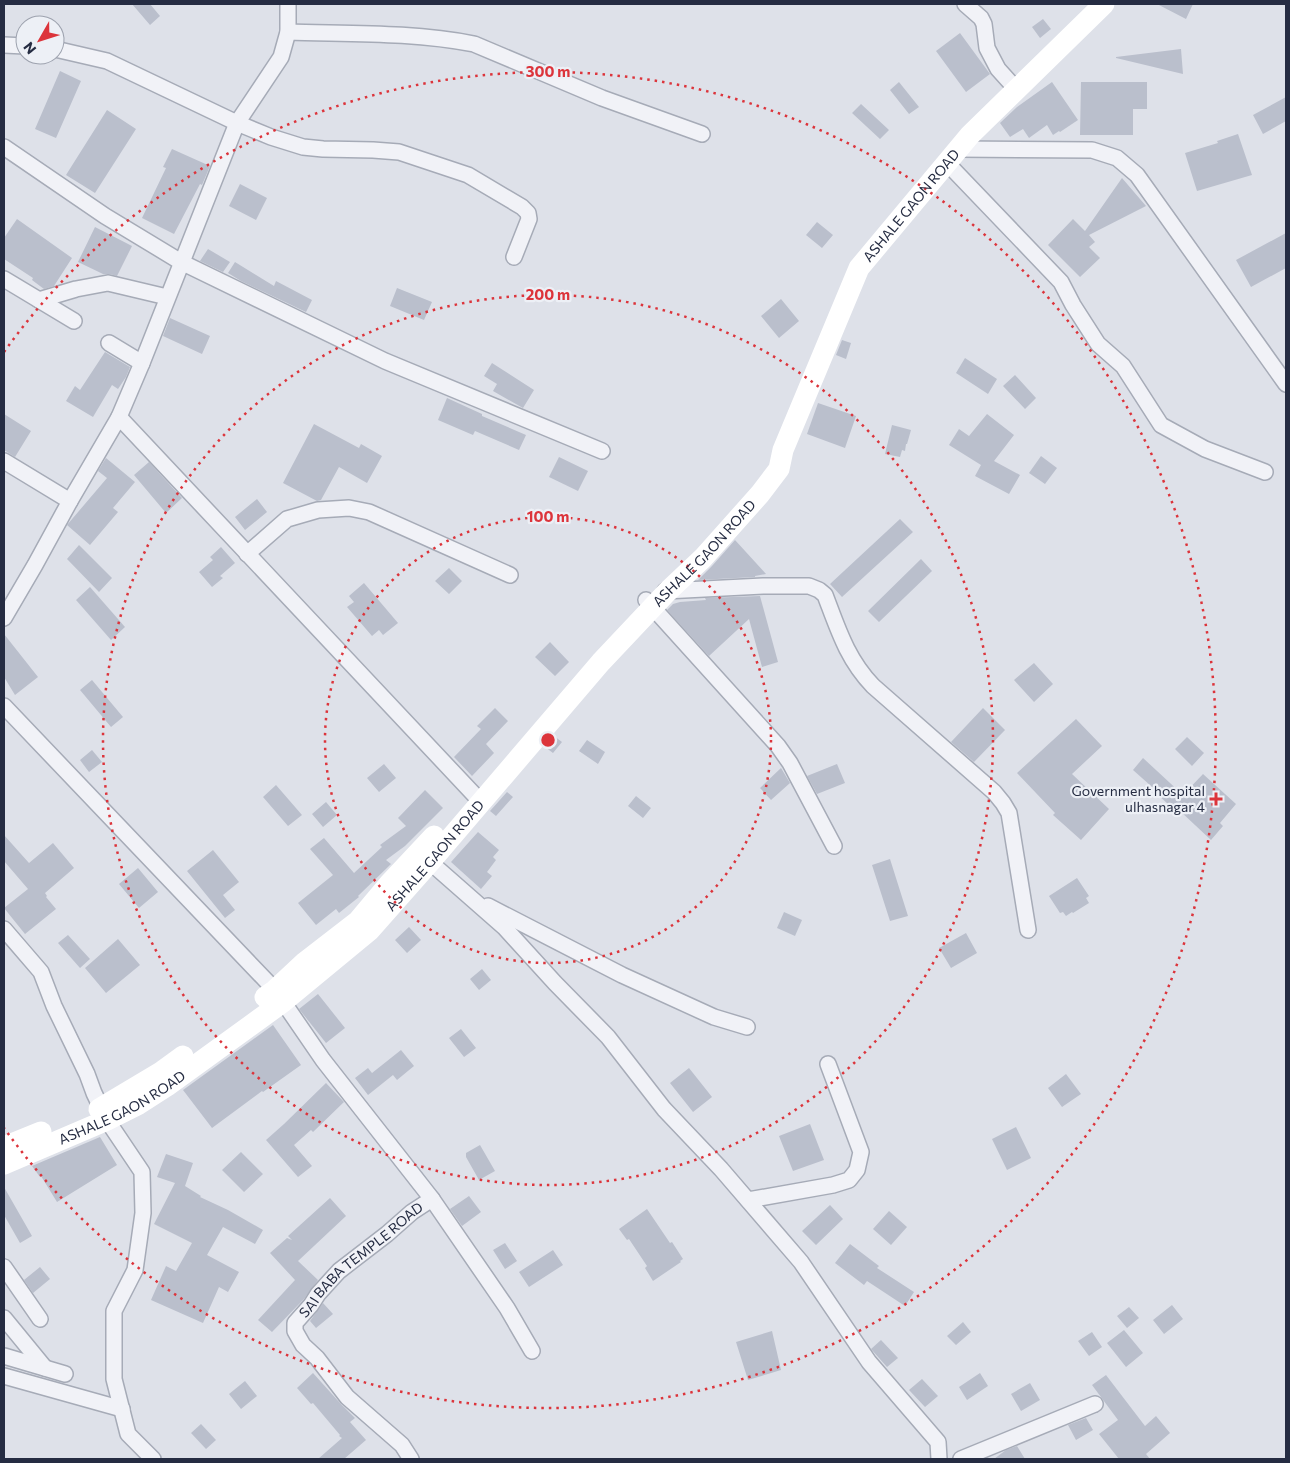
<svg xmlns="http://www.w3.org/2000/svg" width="1290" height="1463" font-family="Commissioner,sans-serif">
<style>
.building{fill:#babfcc}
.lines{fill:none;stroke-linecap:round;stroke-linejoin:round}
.street-casing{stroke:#a6abb7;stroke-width:18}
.street{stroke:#f1f2f7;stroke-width:15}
.secondary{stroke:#fff;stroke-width:21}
.ring{fill:none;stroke:#dc343b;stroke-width:2.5;stroke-dasharray:2.5 5}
.poi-dot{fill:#dc343b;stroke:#edf0f6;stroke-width:2}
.labels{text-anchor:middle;stroke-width:4.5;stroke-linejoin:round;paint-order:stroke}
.street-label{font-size:14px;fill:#252c42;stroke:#edf0f6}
.poi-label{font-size:14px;fill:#252c42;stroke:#edf0f6;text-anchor:end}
.centre{fill:#dc343b;stroke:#edf0f6;stroke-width:2.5}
.ring-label{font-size:15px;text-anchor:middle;font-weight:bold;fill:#dc343b;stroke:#edf0f6;stroke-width:4.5;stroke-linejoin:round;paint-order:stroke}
</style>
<rect width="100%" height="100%" fill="#dee1e9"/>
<path class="building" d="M132,4H150L160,16L150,25Z
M1157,4H1193L1186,19Z
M1043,19L1051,29L1040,38L1032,27Z
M960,33L990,74L966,92L936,51Z
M1181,49L1183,74L1116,58V57Z
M60,71L81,81L56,138L35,129Z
M899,82L919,107L909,114L890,90Z
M1052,82L1078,120L1060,132L1059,131L1053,135L1047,125L1029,138L1023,129L1010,137L1000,123L1017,107Z
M1081,82H1147V109H1133V135H1080Z
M1286,97V121L1263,134L1253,115Z
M861,104L889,130L880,139L852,113Z
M107,110L136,129L95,193L66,175Z
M1238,134L1252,175L1197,191L1185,153L1218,143L1217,141Z
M172,149L210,166L202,185L200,184L174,234L142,218L166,168L163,167Z
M1122,178L1146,206L1089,235L1095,242L1089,247L1100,258L1080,277L1048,245L1073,219L1085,231Z
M240,184L267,198L256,220L229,206Z
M17,219L72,258L54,286L44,289L32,280L33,278L4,259V238Z
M817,222L833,235L822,248L806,235Z
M95,227L132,246L117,276L110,274H103L78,262Z
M1286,233V268L1251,287L1236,260Z
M208,249L230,262L223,272L200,261Z
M235,262L274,286L276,281L312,300L306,312L241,281L228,273Z
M397,288L432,302L424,320L390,306Z
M781,299L799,321L779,338L761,316Z
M170,318L210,336L202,354L163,336Z
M842,340L851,343L846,359L836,355Z
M105,352L130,367L126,377L118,389L112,385L93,417L66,401L75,386L80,390Z
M965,358L997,379L988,394L956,373Z
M492,363L534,390L523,408L493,391L497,384L484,376Z
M1015,375L1036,398L1025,409L1003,386Z
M447,398L482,414V416L526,435L519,450L475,431L473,435L438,420Z
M818,403L856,416L845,448L807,434Z
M4,414L31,431L15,457L4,450Z
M987,414L1014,435L994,461L1020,475L1009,494L975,476L981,465L949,445L959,429L969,436Z
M314,424L359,448L361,444L382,456L367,483L339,467L321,500L317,501L283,483Z
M892,425L911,430L907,444H906L905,451L902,450L900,457L885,454Z
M1041,456L1057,468L1045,484L1029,473Z
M559,457L588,471L578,491L549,477Z
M106,458L135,482L113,508L118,512L90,545L67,525L107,478L98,471Z
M149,462L182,498L166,513L134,475Z
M257,499L267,512L245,530L235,517Z
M900,519L913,532L842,597L830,584Z
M735,540L766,574L755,576V577L698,580L712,566Z
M79,545L112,578L99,592L67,559Z
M221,547L235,563L220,576L223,578L212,587L199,572L213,560L210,557Z
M921,559L932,571L879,622L868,611Z
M449,568L462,581L449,594L435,581Z
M364,583L398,623L383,635L379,630L372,636L347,607L354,602L349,596Z
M90,587L125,627L111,640L76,600Z
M760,596L778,662L762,667L749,619L709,656L667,610L673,604L680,602L706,600L705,598Z
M4,634L38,677L15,695L4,677Z
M550,642L569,662L555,676L535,657Z
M1034,663L1053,684L1034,702L1014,680Z
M92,680L123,717L111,727L80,690Z
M495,708L508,721L486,744L494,753L472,776L454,757L481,729L477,726Z
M983,708L1005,730L974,762L951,742Z
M1076,719L1102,746L1072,774L1109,809L1081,840L1053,815L1055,813L1017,773Z
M554,736L562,742L553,753L545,747Z
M1187,737L1204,753L1192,766L1175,749Z
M587,740L605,752L598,764L579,751Z
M92,750L102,762L89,772L80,760Z
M1143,758L1183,795L1203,774L1236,804L1220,823L1223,826L1211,840L1180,811L1178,813L1158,795L1160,794L1133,770Z
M384,764L396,778L379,792L367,778Z
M837,764L845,783L817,794L807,776Z
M781,768L790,783L771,800L760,788Z
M276,785L302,815L288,826L263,797Z
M425,790L443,808L405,846L386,860L391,864L358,896L359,897L339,913L336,909L316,925L298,903L333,875L310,849L324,838L354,873L382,847L380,845L406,826L398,818Z
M507,792L513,797L496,816L490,811Z
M636,796L651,808L643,818L628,806Z
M326,802L337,815L323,827L312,814Z
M478,832L499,850L493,857L496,860L487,872L492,876L481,889L451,862Z
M4,835L29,863L53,843L74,868L45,893L47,896L46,897L56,909L25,934L4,908L28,889L4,861Z
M213,850L239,882L223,895L235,910L225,918L187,871Z
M890,859L908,916L890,921L872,865Z
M138,868L158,892L139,908L119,884Z
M1077,878L1089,896L1086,898L1089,903L1073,913L1072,912L1066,916L1063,912L1060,913L1049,896Z
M784,912L802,920L795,936L777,928Z
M409,927L421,940L407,953L395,940Z
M966,933L977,953L951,968L939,948Z
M68,935L90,959L80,968L58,943Z
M118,939L140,965L106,993L85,968Z
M482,969L491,980L479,990L470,979Z
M318,994L345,1028L326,1043L299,1009Z
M273,1025L301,1065L263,1092L262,1091L212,1128L183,1090Z
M461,1029L476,1048L464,1057L449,1038Z
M401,1050L414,1066L397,1080L393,1075L368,1095L355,1078L368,1068L372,1073Z
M689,1068L712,1097L693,1112L670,1083Z
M1066,1074L1081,1094L1062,1107L1048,1088Z
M326,1083L344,1102L313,1132L311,1130L294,1145L312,1166L298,1177L266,1140L284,1124Z
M810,1124L824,1160L793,1171L779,1136Z
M1016,1127L1031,1158L1007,1170L992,1139Z
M100,1137L117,1165L57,1202L41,1176L40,1177L32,1166Z
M480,1145L495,1171L479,1180L466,1157V1153Z
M241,1152L263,1174L244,1192L222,1170Z
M166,1154L193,1163L185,1186L201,1196L200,1197L228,1210L263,1230L255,1244L223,1227L207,1255L239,1272L228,1292L219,1287L203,1323L151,1300L166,1266L176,1271L192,1243L154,1224L175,1183L157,1177Z
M4,1187L32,1236L20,1243L4,1215Z
M469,1196L481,1212L462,1226L450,1209Z
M330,1198L346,1216L298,1261L318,1280L304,1299L272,1332L258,1320L295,1280L270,1253L287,1238L292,1240L288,1236Z
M830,1205L843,1219L816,1245L802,1231Z
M647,1209L670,1243L672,1242L683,1259L680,1261L681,1262L653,1281L645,1268L647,1266L629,1239L627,1240L619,1229Z
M889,1211L907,1227L891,1245L873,1229Z
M505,1243L517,1261L505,1269L493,1250Z
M850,1244L879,1266L877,1268L914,1292L905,1306L867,1281L864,1285L835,1263Z
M553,1250L563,1265L529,1287L519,1272Z
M40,1267L50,1279L33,1293L24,1280Z
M323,1303L333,1314L316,1328L310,1321Z
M1172,1305L1183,1319L1164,1334L1153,1320Z
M1129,1307L1139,1318L1127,1328L1117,1316Z
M963,1322L971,1332L956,1345L947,1336Z
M1124,1330L1143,1353L1126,1367L1107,1343Z
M772,1331L781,1370L748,1380L736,1342Z
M1092,1332L1102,1347L1089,1356L1078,1341Z
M881,1340L898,1358L887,1367L871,1349Z
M313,1373L340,1403L355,1418L350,1422L366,1440L344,1459H318L342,1438L339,1436L340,1435L313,1403L311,1404L297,1388Z
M980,1373L988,1386L967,1400L959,1387Z
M1106,1375L1145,1426L1156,1416L1170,1433L1146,1454L1150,1459H1119L1099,1434L1118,1420L1092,1385Z
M922,1379L938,1396L925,1407L909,1390Z
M245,1381L257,1396L241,1409L229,1394Z
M1030,1383L1040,1400L1021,1411L1011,1394Z
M1086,1418L1093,1430L1076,1440L1068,1425Z
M201,1424L216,1440L206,1449L191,1433Z
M1017,1446L1025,1459H994L1006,1450Z"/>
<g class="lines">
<defs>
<g id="street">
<path d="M965,4L981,18L984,24L987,48L998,69L1016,89"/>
<path d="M288,32C349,34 413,32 474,44L602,98L702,134"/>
<path d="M4,45L25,46"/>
<path d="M55,49L107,61L237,123L271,137L303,147L323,149L373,150L399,152L468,175L522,207L528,213L529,219L514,257"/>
<path d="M4,147L105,216L181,262L385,361L602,451"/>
<path d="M958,149L1092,150L1117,158L1137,175L1286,384"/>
<path d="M947,163L1061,282L1073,305L1098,344L1123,366L1161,425L1205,449L1265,472"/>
<path d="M4,279L74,321"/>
<path d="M39,300L76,289L108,283L167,297"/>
<path d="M109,343L142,363"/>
<path d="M119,417L142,363L237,123L281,57L288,32V4"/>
<path d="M4,461L70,501L119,417L482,803"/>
<path d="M247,554L287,519L318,510L349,508L369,512L510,575"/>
<path d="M665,591L763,586H809L819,590L825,595C838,629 847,659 873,686L994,792L1003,803L1009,813L1028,930"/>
<path d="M646,600L778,746L790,763L834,846"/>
<path d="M4,618L35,565L70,501"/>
<path d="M4,706L275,990L323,1060L432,1199L507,1308L532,1351"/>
<path d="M422,855L504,927L555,983L608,1037L664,1109L721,1169L801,1262L869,1362L938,1442L939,1459"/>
<path d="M488,906L622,975L714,1017L747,1027"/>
<path d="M4,929L41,972L54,1006L87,1074L94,1093L107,1120L142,1172L143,1213L135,1270L114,1311V1379L128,1434L153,1459"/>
<path d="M748,1200L833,1185L849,1180L857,1170L861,1152L828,1064"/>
<path d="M4,1267L40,1319"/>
<path d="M4,1318L45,1368"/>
<path d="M4,1356L65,1374"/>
<path d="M4,1376L122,1409"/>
<path id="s1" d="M411,1459L402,1445L347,1397L317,1358L303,1345L295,1331V1323L311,1305L318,1294L339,1271L387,1234L412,1212L432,1199"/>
<path d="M961,1459L1095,1404"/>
</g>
</defs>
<use href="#street" class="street-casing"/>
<use href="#street" class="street"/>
<g class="secondary">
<path d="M265,997L275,990L305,962L358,921L389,884L434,836"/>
<path d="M99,1109L161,1072L183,1056"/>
<path d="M4,1147L41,1132"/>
<path id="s2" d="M4,1164L107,1120L139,1104L167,1086L283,1002L369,931L430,862L601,662L667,592L703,558L760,494L779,469L783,450L859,268L970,135L1104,4"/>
</g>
</g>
<g class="ring">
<circle cx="548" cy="740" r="223"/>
<circle cx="548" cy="740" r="445"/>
<path d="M4 352A668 668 0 1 1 4 1128"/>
</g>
<path class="poi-dot" d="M1213.5 791.5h5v5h5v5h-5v5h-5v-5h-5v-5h5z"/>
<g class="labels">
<g class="street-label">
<text dy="5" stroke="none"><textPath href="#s2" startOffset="1352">ASHALE GAON ROAD</textPath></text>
<text dy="5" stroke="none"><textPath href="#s2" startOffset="941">ASHALE GAON ROAD</textPath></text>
<text dy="5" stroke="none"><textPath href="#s2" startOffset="536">ASHALE GAON ROAD</textPath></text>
<text dy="5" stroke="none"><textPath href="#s2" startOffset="131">ASHALE GAON ROAD</textPath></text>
<text dy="5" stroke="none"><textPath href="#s1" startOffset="274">SAI BABA TEMPLE ROAD</textPath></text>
</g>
<g class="poi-label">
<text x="1205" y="796">Government hospital<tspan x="1205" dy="16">ulhasnagar 4</tspan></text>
</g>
</g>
<circle cx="548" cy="740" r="8" class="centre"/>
<g class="ring-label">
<text x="548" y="77">300 m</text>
<text x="548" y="300">200 m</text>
<text x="548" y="522">100 m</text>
</g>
<rect width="1290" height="1463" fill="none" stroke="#252c42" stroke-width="10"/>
<g transform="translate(40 40) rotate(231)"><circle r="24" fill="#edf0f6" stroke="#9da2ae"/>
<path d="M0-4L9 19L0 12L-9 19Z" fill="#dc343b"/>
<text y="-8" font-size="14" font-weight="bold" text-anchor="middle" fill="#252c42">N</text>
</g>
</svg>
